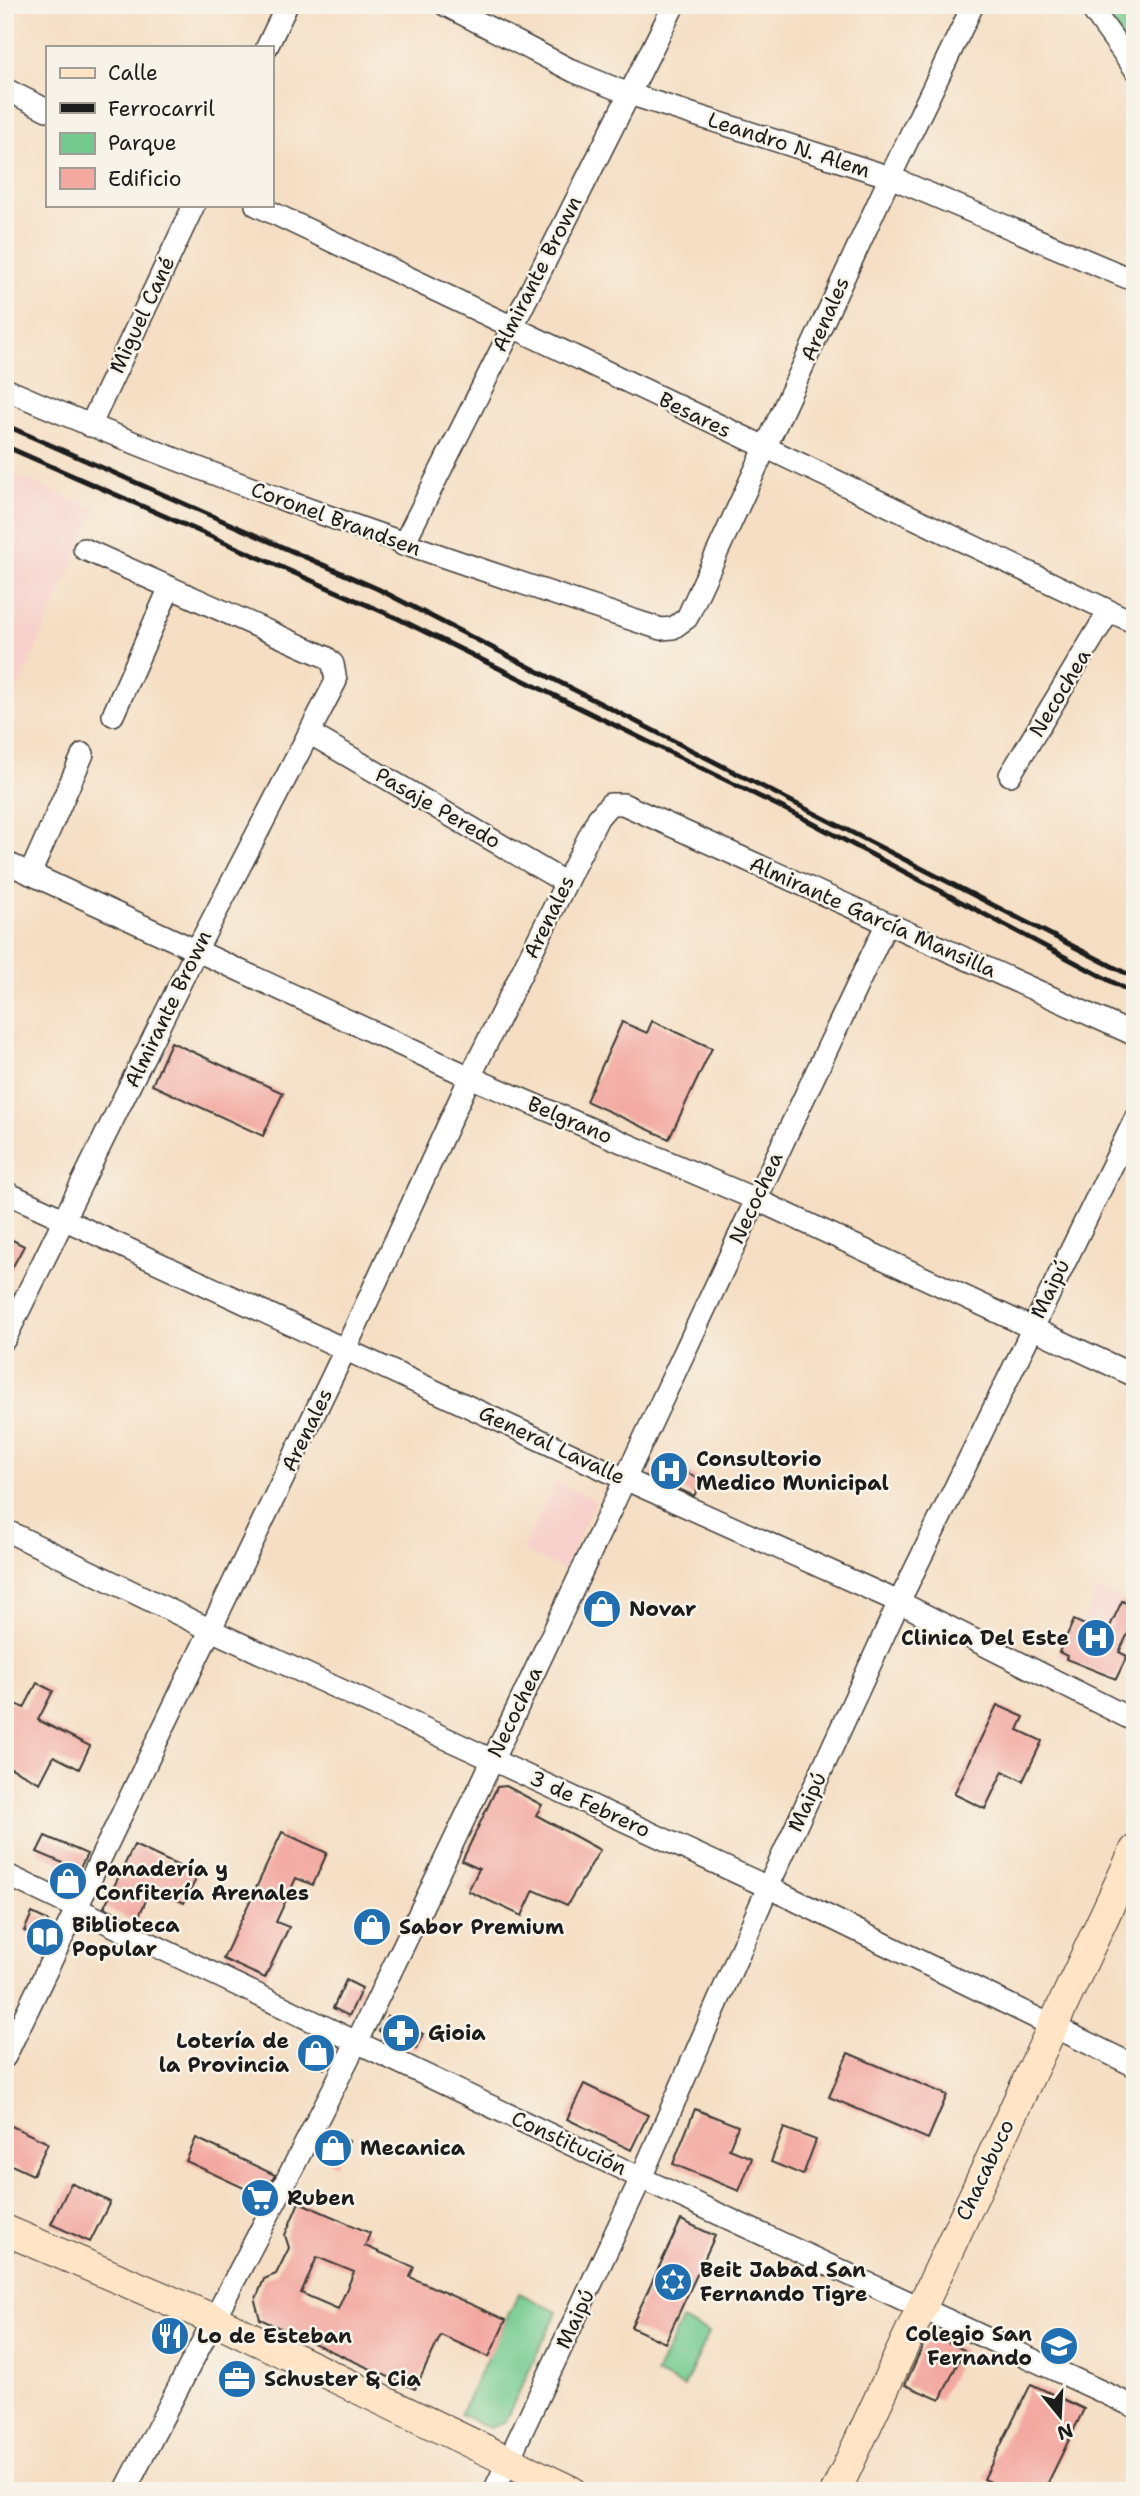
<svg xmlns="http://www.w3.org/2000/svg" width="1140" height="2496" font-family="'Shantell Sans',sans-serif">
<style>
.built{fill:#f7d0cb}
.green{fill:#72ca8f;stroke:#477356;stroke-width:2}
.building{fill:#f3a8a0;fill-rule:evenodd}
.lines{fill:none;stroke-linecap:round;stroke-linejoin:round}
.street-casing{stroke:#3d3935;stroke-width:24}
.secondary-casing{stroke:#3d3935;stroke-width:32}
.street{stroke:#fff;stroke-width:21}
.secondary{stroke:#ffe4c6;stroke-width:30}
.rail{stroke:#1c1c1c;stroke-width:5}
.labels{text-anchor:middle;stroke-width:5;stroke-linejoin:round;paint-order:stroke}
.street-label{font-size:21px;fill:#1c1c1c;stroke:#f7f3e8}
.poi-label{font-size:21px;font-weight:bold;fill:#1c1c1c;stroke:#f7f3e8;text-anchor:start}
</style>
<rect width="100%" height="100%" fill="#f7f3e8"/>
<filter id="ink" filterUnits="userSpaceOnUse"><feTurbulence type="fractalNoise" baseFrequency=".0143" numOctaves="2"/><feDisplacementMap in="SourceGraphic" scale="14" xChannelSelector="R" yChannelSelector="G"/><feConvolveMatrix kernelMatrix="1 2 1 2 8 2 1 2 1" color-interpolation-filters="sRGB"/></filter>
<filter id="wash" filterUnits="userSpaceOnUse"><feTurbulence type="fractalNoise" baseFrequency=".00686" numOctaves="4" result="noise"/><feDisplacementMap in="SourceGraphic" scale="28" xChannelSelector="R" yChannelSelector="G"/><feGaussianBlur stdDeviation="1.57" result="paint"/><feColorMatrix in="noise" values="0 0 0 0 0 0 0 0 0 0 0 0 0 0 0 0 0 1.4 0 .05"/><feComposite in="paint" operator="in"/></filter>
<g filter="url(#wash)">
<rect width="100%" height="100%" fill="#f5dec3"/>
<path class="built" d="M5,471L96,509L5,720Z
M556,1481L596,1501L563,1570L522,1550Z
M1099,1590L1135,1607L1119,1652L1127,1656L1114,1682L1058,1655L1074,1620L1082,1624Z"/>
<path class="green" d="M1097,5H1135V56Z
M519,2293L557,2312L504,2423L490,2428L460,2414Z
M682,2320L709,2333L684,2387L656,2374Z"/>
<g id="blocks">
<path class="building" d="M652,1021L712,1048L669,1139L586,1101L622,1022L647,1033Z
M171,1042L283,1093L263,1136L152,1085Z
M5,1236L24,1246L5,1281Z
M659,1459L702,1480L694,1496L651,1476Z
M1122,1601L1135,1607V1619L1119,1652L1127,1656L1116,1679L1066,1659L1067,1656L1059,1652L1074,1620L1106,1635Z
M37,1683L53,1691L38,1720L90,1746L79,1769L54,1756L40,1783L5,1765V1699L24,1708Z
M997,1705L1024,1717L1018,1730L1042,1741L1023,1781L1003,1771L985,1809L954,1794Z
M506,1786L542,1805L536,1815L600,1850L567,1905L534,1890L522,1916L468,1891L479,1869L462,1861L497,1787Z
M282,1832L327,1853L313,1885L296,1878L276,1922L289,1927L265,1978L223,1959Z
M45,1836L87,1854L79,1870L37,1852Z
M134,1845L198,1875L184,1903L152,1888L136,1922L104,1907Z
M32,1913L47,1920L52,1929L47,1940L24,1931Z
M368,1913L386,1922L377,1941L359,1931Z
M346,1980L362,1988L349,2016L333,2008Z
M387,2016L423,2034L416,2049L379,2031Z
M310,2041L328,2049L329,2057L324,2069L302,2059Z
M848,2053L947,2095L928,2139L829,2097Z
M584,2084L648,2115L631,2150L567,2119Z
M695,2109L738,2126L729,2149L752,2158L739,2191L673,2164Z
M5,2123L48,2143L33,2175L5,2162Z
M784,2128L816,2140L803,2175L771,2162Z
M332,2131L349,2141L335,2165L318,2156Z
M196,2138L275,2175L263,2197L186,2161Z
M71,2183L110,2202L90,2242L51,2224Z
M299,2202L370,2233L365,2246L414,2267L410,2277L506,2320L489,2357L441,2335L415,2389L260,2319L255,2301L264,2279L276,2274L289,2248L285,2235ZM317,2257L354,2272L338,2309L301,2293Z
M681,2220L715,2236L665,2343L631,2327Z
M935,2336L964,2350L940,2400L905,2385L926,2339Z
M1031,2384L1084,2409L1044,2491H1010L984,2479Z"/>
</g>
</g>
<g filter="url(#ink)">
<use href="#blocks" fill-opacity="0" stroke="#3d3935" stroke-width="2"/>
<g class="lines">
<defs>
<path id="street" d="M445,5L575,72L629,94L890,177L1135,281
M1089,5L1135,69
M267,47L287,5
M5,89L47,110
M256,205L1135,623
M5,389C219,482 439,557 661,629L673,628L687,618L890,177L973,5
M90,426L194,205
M403,545L674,5
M113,715L170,587
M309,733L566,883
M1010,775L1109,611
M5,862L470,1077L755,1199L1135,1376
M30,874L83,754
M5,1192L627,1480L899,1602L1135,1721
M5,1339L196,951L336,681L333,664L326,657L84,549
M5,1530L211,1630L768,1887L1135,2066
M5,1874L641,2178L1135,2407
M5,2057L346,1348L470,1077L598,818L610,804H623L1135,1035
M125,2491C202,2340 283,2191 358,2039C539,1670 709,1295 887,923
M494,2491L641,2178L768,1887L899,1602L1135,1119"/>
<path id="secondary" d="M5,2230L213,2319L571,2491
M836,2491L1135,1850"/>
</defs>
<use href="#street" class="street-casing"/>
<use href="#secondary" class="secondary-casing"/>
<use href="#street" class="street"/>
<use href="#secondary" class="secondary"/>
<path class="rail" d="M5,425L378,589L1135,978
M5,446L399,619L797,815L1135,994"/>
</g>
</g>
<defs>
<symbol id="hospital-disc" viewBox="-11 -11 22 22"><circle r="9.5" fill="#1f6fb2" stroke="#f7f3e8"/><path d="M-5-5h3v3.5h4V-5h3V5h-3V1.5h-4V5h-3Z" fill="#fff"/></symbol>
<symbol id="shop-disc" viewBox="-11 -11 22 22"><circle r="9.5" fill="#1f6fb2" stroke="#f7f3e8"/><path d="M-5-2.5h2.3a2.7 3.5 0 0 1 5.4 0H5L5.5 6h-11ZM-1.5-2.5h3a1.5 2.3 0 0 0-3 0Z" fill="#fff"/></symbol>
<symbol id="library-disc" viewBox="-11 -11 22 22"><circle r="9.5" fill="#1f6fb2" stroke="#f7f3e8"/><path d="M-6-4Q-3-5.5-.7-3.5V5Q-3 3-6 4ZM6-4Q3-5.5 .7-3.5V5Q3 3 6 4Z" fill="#fff"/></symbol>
<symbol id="pharmacy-disc" viewBox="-11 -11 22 22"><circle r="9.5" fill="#1f6fb2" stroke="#f7f3e8"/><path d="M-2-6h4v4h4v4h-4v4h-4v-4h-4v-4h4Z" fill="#fff"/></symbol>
<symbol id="supermarket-disc" viewBox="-11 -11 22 22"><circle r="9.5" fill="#1f6fb2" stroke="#f7f3e8"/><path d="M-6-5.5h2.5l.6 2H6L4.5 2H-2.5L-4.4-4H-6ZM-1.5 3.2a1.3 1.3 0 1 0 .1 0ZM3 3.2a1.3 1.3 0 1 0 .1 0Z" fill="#fff"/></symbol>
<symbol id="synagogue-disc" viewBox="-11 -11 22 22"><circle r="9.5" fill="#1f6fb2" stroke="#f7f3e8"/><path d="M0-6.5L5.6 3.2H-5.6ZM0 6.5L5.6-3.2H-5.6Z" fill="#fff"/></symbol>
<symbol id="restaurant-disc" viewBox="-11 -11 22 22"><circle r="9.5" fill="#1f6fb2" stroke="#f7f3e8"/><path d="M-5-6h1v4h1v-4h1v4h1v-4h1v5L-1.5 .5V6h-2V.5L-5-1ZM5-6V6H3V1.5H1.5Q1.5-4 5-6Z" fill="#fff"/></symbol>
<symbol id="school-disc" viewBox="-11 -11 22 22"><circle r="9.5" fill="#1f6fb2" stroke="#f7f3e8"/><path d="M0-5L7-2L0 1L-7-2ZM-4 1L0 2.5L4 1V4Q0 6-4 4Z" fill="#fff"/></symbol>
<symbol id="office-disc" viewBox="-11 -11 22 22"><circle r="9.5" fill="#1f6fb2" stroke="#f7f3e8"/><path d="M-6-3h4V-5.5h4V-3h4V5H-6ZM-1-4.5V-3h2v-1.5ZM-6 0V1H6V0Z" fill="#fff"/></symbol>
</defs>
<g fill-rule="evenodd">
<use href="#hospital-disc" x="647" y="1449" width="44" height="44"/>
<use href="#shop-disc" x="580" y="1587" width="44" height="44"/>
<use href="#hospital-disc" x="1074" y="1616" width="44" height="44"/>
<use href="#shop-disc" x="46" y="1859" width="44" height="44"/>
<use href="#shop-disc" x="350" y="1905" width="44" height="44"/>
<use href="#library-disc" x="23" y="1915" width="44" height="44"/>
<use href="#pharmacy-disc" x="379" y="2011" width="44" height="44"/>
<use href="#shop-disc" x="294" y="2031" width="44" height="44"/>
<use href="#shop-disc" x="311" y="2126" width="44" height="44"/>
<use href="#supermarket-disc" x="238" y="2176" width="44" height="44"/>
<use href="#synagogue-disc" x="651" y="2260" width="44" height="44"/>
<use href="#restaurant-disc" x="148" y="2314" width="44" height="44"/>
<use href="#school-disc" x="1037" y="2324" width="44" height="44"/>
<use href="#office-disc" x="215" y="2357" width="44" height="44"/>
</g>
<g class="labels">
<g class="street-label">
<text transform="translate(789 145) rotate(18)" y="7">Leandro N. Alem</text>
<text transform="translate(537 274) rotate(-63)" y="7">Almirante Brown</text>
<text transform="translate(142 315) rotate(-65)" y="7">Miguel Cané</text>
<text transform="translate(825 319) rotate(-66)" y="7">Arenales</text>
<text transform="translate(695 415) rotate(26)" y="7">Besares</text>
<text transform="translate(336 519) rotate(20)" y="7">Coronel Brandsen</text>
<text transform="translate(1060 693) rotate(-59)" y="7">Necochea</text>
<text transform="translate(438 808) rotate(30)" y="7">Pasaje Peredo</text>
<text transform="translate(549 917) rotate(-64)" y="7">Arenales</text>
<text transform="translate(873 917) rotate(24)" y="7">Almirante García Mansilla</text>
<text transform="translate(168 1009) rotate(-64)" y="7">Almirante Brown</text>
<text transform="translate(570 1120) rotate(23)" y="7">Belgrano</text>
<text transform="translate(756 1198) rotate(-65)" y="7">Necochea</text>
<text transform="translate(1050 1289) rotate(-64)" y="7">Maipú</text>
<text transform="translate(307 1430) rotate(-64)" y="7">Arenales</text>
<text transform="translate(552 1445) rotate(25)" y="7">General Lavalle</text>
<text transform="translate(515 1712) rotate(-64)" y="7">Necochea</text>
<text transform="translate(807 1802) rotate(-65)" y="7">Maipú</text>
<text transform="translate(590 1804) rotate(25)" y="7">3 de Febrero</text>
<text transform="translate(569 2143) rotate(25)" y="7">Constitución</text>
<text transform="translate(985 2170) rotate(-65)" y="7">Chacabuco</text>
<text transform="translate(575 2319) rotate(-65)" y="7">Maipú</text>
</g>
<g class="poi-label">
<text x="696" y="1466">Consultorio<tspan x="696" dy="24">Medico Municipal</tspan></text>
<text x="629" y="1616">Novar</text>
<text x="1069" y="1645" text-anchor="end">Clinica Del Este</text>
<text x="95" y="1876">Panadería y<tspan x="95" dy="24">Confitería Arenales</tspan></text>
<text x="72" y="1932">Biblioteca<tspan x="72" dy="24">Popular</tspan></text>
<text x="399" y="1934">Sabor Premium</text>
<text x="428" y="2040">Gioia</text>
<text x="289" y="2048" text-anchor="end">Lotería de<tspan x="289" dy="24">la Provincia</tspan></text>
<text x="360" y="2155">Mecanica</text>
<text x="287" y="2205">Ruben</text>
<text x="700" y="2277">Beit Jabad San<tspan x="700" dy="24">Fernando Tigre</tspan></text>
<text x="1032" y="2341" text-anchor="end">Colegio San<tspan x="1032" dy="24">Fernando</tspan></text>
<text x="197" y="2343">Lo de Esteban</text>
<text x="264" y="2386">Schuster &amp; Cia</text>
</g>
</g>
<rect width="1140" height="2496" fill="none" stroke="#f7f3e8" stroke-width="28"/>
<rect x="46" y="46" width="228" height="161" fill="#f7f3e8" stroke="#9f9d96" stroke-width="2"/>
<rect x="60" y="68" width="35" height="10" fill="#ffe4c6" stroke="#9f9d96" stroke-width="2"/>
<text x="108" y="80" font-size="21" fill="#1c1c1c">Calle</text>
<rect x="60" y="103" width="35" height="10" fill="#1c1c1c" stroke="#9f9d96" stroke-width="2"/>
<text x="108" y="116" font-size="21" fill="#1c1c1c">Ferrocarril</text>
<rect x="60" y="133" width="35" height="21" fill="#72ca8f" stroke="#9f9d96" stroke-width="2"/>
<text x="108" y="150" font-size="21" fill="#1c1c1c">Parque</text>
<rect x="60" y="168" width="35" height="21" fill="#f3a8a0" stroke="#9f9d96" stroke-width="2"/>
<text x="108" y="186" font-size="21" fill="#1c1c1c">Edificio</text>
<g transform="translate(1060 2416) rotate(162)" stroke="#f7f3e8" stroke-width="5" paint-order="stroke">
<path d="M0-5L12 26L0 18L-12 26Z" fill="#1c1c1c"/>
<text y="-10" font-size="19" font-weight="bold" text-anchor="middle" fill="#1c1c1c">N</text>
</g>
</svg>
